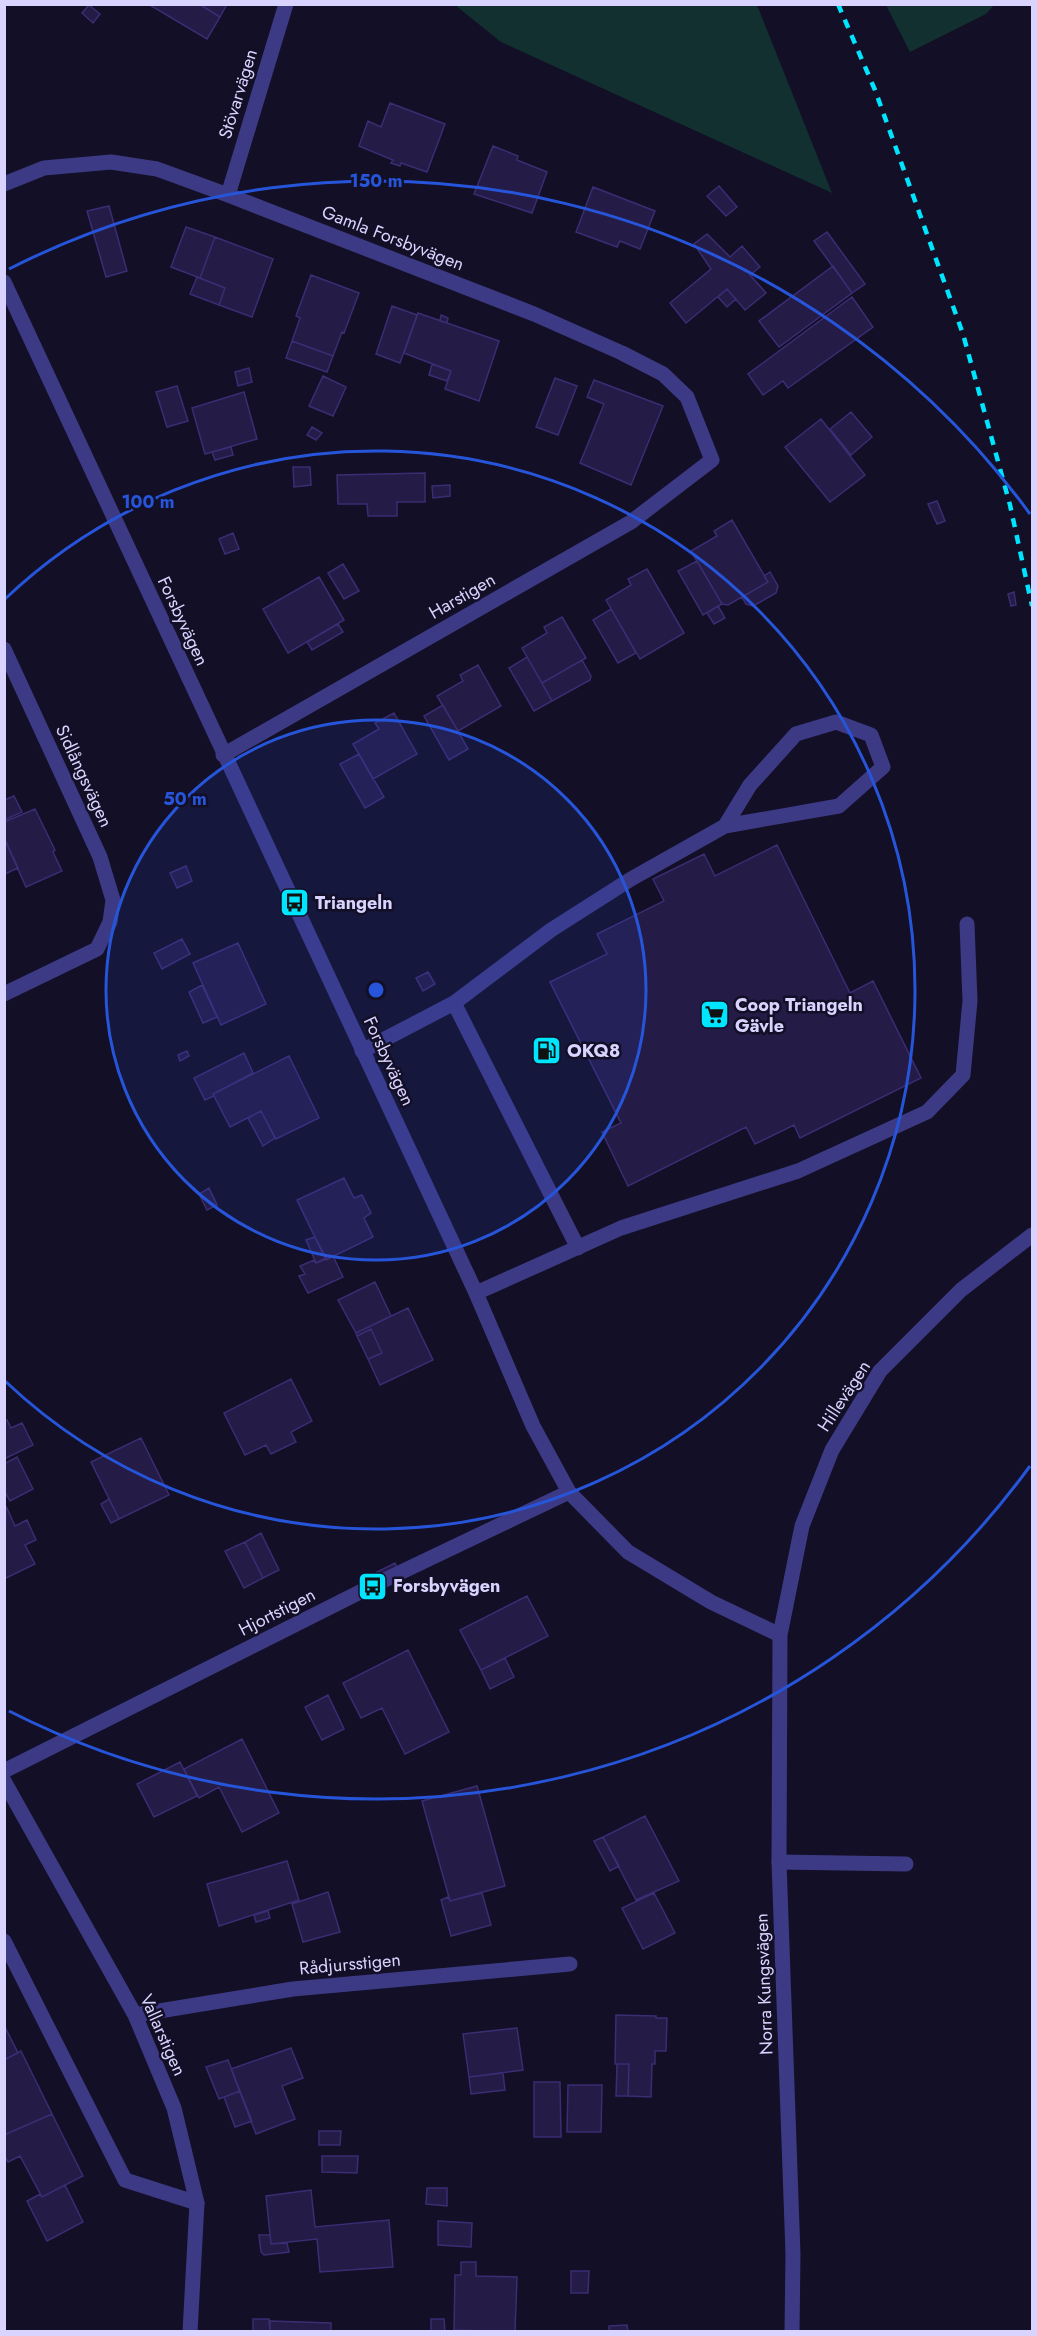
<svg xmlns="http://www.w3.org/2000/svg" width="1037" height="2336" font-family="Jost,sans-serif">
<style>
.green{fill:#12302f}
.building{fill:#241b47;stroke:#3b2d73;stroke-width:1.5}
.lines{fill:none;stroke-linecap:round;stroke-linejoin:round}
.service{stroke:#3d3a85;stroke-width:15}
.minor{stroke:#3d3a85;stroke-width:15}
.tertiary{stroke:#3d3a85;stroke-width:15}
.rail{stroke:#00e5ff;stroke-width:4.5;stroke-dasharray:9 8;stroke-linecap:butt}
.ring{fill:none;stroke:#2655da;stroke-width:3}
.labels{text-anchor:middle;stroke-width:5;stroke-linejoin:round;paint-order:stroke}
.street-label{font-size:18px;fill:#d9d4ff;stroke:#130f26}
.poi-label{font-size:18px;font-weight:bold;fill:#d9d4ff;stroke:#130f26;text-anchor:start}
.centre{fill:#2655da;stroke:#130f26;stroke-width:3}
.ring-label{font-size:18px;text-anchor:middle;font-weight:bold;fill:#2655da;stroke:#130f26;stroke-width:5;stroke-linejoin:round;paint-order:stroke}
</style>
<rect width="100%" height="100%" fill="#130f26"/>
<path class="green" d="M455,5H757L832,193L501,42Z
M886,5H994L986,14L910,52Z"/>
<path class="building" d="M148,4H199L220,17L207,39Z
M199,4H227L220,17Z
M89,5L100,14L93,23L82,13Z
M390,103L445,124L427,172L401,163L400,166L391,163L393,160L359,146L368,121L381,127Z
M493,146L518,156L517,160L547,172L532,213L474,194Z
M719,186L737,207L726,216L707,196Z
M593,187L655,211L640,249L620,241L617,247L576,232Z
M109,206L127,271L106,277L87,211Z
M186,227L215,237L200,278L171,267Z
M827,232L865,284L852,293L814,241Z
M707,234L730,257L742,246L760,267L750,275L766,293L745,310L727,289L686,323L670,303L711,269L694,244Z
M215,237L273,259L252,317L219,305L225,288L200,278Z
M833,266L852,293L779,347L759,321Z
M311,275L359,293L344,333L342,332L333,356L292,341L300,318L296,316Z
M197,277L225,288L219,305L190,294Z
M727,289L736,299L727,307L718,297Z
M852,297L873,327L788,388L783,381L763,395L748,374Z
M392,306L417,315L400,363L376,354Z
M418,313L499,341L479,401L445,389L451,371L404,353Z
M441,315L448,318L447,323L440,321Z
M292,341L333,356L327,372L286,358Z
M432,364L451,371L447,381L429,375Z
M249,368L252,382L238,386L235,372Z
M323,376L346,387L333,416L309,406Z
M555,378L577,386L558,435L536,427Z
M594,380L663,406L631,485L580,463L604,404L587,397Z
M177,386L188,421L167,427L156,392Z
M244,392L257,439L205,454L192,408Z
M851,412L872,437L851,455L830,429Z
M821,419L865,475L830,502L785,447Z
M312,427L322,433L316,440L307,435Z
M231,447L233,455L215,460L212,452Z
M293,467H310L311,485L294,487Z
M425,473V502H397V516H368L367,504H338L337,475Z
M450,485V496L433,498L432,486Z
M937,501L945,521L937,524L928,504Z
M732,520L768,582L728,605L722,604L691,551L717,536L714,531Z
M233,533L239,549L225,554L219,539Z
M697,561L722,604L703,615L678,571Z
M343,564L359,591L344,599L328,573Z
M647,569L684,633L640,659L606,600L631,585L628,579Z
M770,572L778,586L776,593L753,606L746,604L742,597L768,582L764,576Z
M319,577L344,620L288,653L263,609Z
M1014,592L1016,605L1011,606L1008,594Z
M718,606L725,618L714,624L707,613Z
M611,609L636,653L618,663L593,620Z
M562,617L586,658L542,683L522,648L547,633L544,627Z
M338,624L343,632L312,650L307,642Z
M527,657L552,701L534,711L509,668Z
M582,660L591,676L590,680L552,701L542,683Z
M478,665L501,706L458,731L437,696L463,681L460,675Z
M443,705L468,749L449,760L424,716Z
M394,713L417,754L373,779L353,744L379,729L375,723Z
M359,754L384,797L365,808L340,764Z
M14,796L22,812L4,820V800Z
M35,809L55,850L53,852L62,871L26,887L4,838V822Z
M6,842L18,868L5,874L4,843Z
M777,845L850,993L873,981L921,1078L800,1138L794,1125L755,1144L746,1127L628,1186L602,1132L621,1123L550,982L607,954L597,934L664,901L653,879L704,854L715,876Z
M186,866L192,881L177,888L170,873Z
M182,939L190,954L162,969L154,953Z
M238,943L266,1004L221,1025L193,963Z
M428,972L435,984L423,991L416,978Z
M202,985L217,1017L203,1023L189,992Z
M187,1051L189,1056L180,1061L178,1055Z
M244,1053L253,1073L213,1094L214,1096L205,1100L194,1078Z
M289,1056L319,1118L276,1139L261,1111L230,1127L213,1094Z
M261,1111L275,1138L263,1146L248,1118Z
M344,1178L354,1198L362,1195L371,1213L364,1218L373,1237L326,1260L297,1200Z
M209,1188L217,1205L207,1210L199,1194Z
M315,1237L326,1258L316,1263L306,1240Z
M333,1256L343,1277L308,1293L299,1276L305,1274L300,1266L314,1260L316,1263Z
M375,1282L391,1316L356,1333L338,1300Z
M408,1308L433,1360L380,1385L368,1359L382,1353L371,1329L357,1336L356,1333Z
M371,1329L382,1353L368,1359L357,1336Z
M291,1379L312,1421L291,1432L296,1442L271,1454L266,1445L245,1455L224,1413Z
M7,1420L11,1428L22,1423L33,1445L4,1459V1421Z
M141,1438L169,1495L119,1519L91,1462Z
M17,1457L33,1489L10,1501L4,1490V1464Z
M109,1499L119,1519L111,1523L101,1504Z
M6,1506L15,1526L27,1520L36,1540L25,1545L35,1564L4,1579Z
M261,1533L279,1570L263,1578L245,1542Z
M245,1542L263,1578L244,1588L225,1551Z
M395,1563L398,1569L380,1578L377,1572Z
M527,1596L548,1636L481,1670L460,1630Z
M408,1650L449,1732L405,1754L382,1708L361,1718L343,1683Z
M505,1658L514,1677L490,1689L481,1670Z
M328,1695L344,1729L322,1740L305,1707Z
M242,1739L279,1813L242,1832L219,1787L199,1798L184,1769Z
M180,1762L197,1796L154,1817L137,1784Z
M477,1786L505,1886L450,1901L422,1801Z
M645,1816L679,1881L636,1900L603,1837Z
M603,1837L619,1866L610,1871L594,1841Z
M287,1861L299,1900L219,1926L207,1884Z
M328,1892L340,1932L303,1942L292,1904Z
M482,1893L491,1925L451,1936L441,1900L448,1897L450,1901Z
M654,1893L675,1933L643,1949L622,1908Z
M268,1911L270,1918L256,1922L254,1915Z
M616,2015L656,2016V2018H667L666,2051H655V2064H652L651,2097L628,2096L629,2064H615Z
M4,2025L18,2053L4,2060Z
M517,2028L523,2070L469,2077L463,2034Z
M291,2048L303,2078L282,2086L295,2119L256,2134L231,2069Z
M21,2051L52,2114L4,2135V2060Z
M228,2060L240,2091L219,2099L206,2067Z
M617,2064H629L628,2096H616Z
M503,2073L505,2090L471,2094L469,2077Z
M534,2082H560L561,2137H534Z
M568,2085H602L601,2132H567Z
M240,2091L252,2121L235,2127L224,2097Z
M52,2114L83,2176L42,2197L20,2156L8,2162L4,2155V2135Z
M319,2131H341L340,2145H319Z
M322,2156H358L357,2173L322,2172Z
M65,2185L83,2222L47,2241L27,2201L40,2194L42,2197Z
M427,2188H447V2206L426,2204Z
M311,2190L315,2227L389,2220L393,2267L320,2272L317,2239L271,2244L266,2196Z
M438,2221L472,2223L471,2247L438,2245Z
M259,2235H270L271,2244L287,2243L289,2252L264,2255L261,2252Z
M461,2262H476V2276L517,2277L515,2332L454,2330L455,2275H461Z
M571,2271H589L588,2293H571Z
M253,2319H269L270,2332H253Z
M431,2319H444L445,2332H431Z
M270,2321L331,2323V2332H270Z
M627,2325L628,2332H609V2326Z"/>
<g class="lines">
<path class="service" d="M454,1003L578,1248
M362,1051L454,1003L551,930L631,879L725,826L839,806L883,767L871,735L836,722L796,734L750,785L725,826
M476,1293L621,1228L798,1171L927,1112L963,1075L970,1001L967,924
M779,1862L906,1864
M4,1941L125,2180L197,2203"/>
<path class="minor" d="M4,184L44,168L111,162L157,169L228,195L534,314L622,353L663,374L687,397L712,460L631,522L223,755
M228,195L286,4
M4,649L100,857L113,900L110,922L97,949L4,994
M4,1771L372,1586L569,1492
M4,1781L135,2015L174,2108L197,2203L190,2332
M135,2015L293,1989L570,1964"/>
<path class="tertiary" d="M4,282L476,1293L533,1426L569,1492L628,1552L711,1602L780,1635
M792,2332L793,2254L779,1862L780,1635L802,1526L832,1450L880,1371L961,1290L1032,1235"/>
<path class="rail" d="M838,4L875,90L963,334L1010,505L1032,606"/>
</g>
<circle cx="376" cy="990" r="270" fill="#2655da" fill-opacity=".12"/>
<g class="ring">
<circle cx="376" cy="990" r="270"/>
<path d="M5 599A539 539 0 1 1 5 1381"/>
<path d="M1030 1466A809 809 0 0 1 9 1711M9 269A809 809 0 0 1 1030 514"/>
</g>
<defs>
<symbol id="bus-square" viewBox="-11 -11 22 22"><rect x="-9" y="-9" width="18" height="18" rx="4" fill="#00e5ff" stroke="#130f26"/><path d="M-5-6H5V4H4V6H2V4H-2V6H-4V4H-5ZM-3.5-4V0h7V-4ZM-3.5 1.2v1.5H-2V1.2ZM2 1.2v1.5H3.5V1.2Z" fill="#111"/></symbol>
<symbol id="supermarket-square" viewBox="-11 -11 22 22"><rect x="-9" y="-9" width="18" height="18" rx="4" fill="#00e5ff" stroke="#130f26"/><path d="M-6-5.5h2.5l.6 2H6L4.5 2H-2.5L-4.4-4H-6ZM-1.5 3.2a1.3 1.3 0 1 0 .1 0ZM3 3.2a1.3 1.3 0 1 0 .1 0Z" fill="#111"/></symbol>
<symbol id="fuel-square" viewBox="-11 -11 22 22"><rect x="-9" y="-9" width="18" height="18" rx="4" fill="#00e5ff" stroke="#130f26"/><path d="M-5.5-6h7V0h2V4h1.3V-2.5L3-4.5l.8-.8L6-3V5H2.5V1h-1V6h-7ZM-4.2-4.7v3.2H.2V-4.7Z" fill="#111"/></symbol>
</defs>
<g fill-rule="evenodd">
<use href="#bus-square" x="278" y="886" width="33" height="33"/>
<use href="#supermarket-square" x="698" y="998" width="33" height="33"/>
<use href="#fuel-square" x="530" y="1034" width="33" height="33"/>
<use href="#bus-square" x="356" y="1570" width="33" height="33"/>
</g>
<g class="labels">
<g class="street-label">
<text transform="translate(238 94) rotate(-73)" y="6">Stövarvägen</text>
<text transform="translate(393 238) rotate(21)" y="6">Gamla Forsbyvägen</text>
<text transform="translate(462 596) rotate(-30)" y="6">Harstigen</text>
<text transform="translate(183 621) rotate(65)" y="6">Forsbyvägen</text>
<text transform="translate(84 776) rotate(65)" y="6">Sidlångsvägen</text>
<text transform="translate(389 1061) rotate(65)" y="6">Forsbyvägen</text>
<text transform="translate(844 1396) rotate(-57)" y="6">Hillevägen</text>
<text transform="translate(277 1612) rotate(-27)" y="6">Hjortstigen</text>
<text transform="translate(350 1964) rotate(-5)" y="6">Rådjursstigen</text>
<text transform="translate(764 1984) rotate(-92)" y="6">Norra Kungsvägen</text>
<text transform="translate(163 2035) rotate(66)" y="6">Vallarstigen</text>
</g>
<g class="poi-label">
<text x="315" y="909">Triangeln</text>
<text x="735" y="1011">Coop Triangeln<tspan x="735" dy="21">Gävle</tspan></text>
<text x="567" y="1057">OKQ8</text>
<text x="393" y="1592">Forsbyvägen</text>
</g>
</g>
<circle cx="376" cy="990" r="9" class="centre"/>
<g class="ring-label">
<text x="376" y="187">150 m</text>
<text x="148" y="508">100 m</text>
<text x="185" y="805">50 m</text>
</g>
<rect width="1037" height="2336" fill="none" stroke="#d9d4ff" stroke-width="12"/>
</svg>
